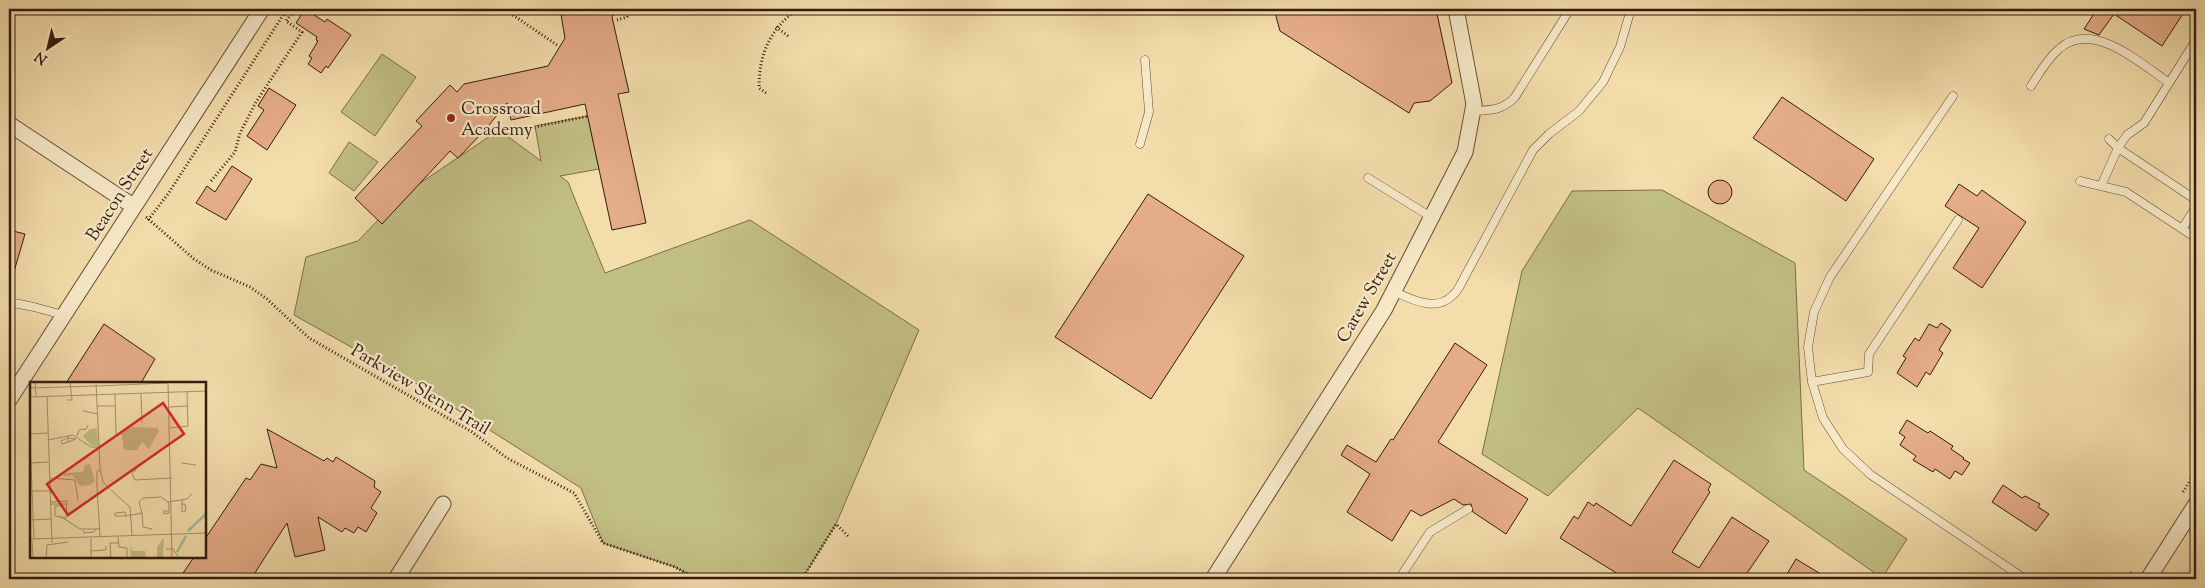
<svg xmlns="http://www.w3.org/2000/svg" width="2205" height="588" font-family="'Sorts Mill Goudy',serif">
<style>
.green{fill:#c2bf84;stroke:#7a6e4a}
.building{fill:#e5ac88;stroke:#331c0f}
.lines{fill:none;stroke-linecap:round;stroke-linejoin:round}
.service-casing{stroke:#634c36;stroke-width:9}
.minor-casing{stroke:#634c36;stroke-width:17}
.path{stroke:#331c0f;stroke-width:3;stroke-dasharray:1 2.5;stroke-linecap:butt}
.service{stroke:#f7e9c8;stroke-width:8}
.minor{stroke:#f7e9c8;stroke-width:15}
.poi-dot{fill:#8f2418;stroke:#f7e9c8;stroke-width:2}
.labels{text-anchor:middle;stroke-width:4.5;stroke-linejoin:round;paint-order:stroke}
.poi-label{font-size:18px;fill:#331c0f;stroke:#f7e9c8;text-anchor:start}
.street-label{font-size:18px;fill:#331c0f;stroke:#f7e9c8}
.inset-river{fill:none;stroke:#9dbda3;stroke-width:2.5}
.inset-road{fill:none;stroke:#a6906d;stroke-width:1}
.view{fill:#d62828;fill-opacity:0.15;stroke:#d62828;stroke-width:2.5}
.inset-edge{fill:none;stroke:#331c0f;stroke-width:2.5}
</style>
<rect width="100%" height="100%" fill="#f3ddab"/>
<filter id="stains"><feTurbulence type="fractalNoise" baseFrequency=".004" numOctaves="4"/><feColorMatrix values="0 0 0 0 .2 0 0 0 0 .09 0 0 0 0 .02 0 0 0 .5 -.17"/></filter>
<radialGradient id="worn" r=".72"><stop offset=".6" stop-color="#630" stop-opacity="0"/><stop offset="1" stop-color="#630" stop-opacity=".3"/></radialGradient>
<path class="green" d="M382,54L416,77L375,136L341,112Z
M588,116L599,169L560,176L568,182L605,273L750,220L919,330L836,524L802,579H697L675,567L603,543L581,488L417,384L294,315L306,257L358,241L401,196L499,130L541,161L535,126Z
M349,142L378,162L354,191L329,173Z
M1662,190L1795,263L1804,470L1907,539L1882,578L1638,408L1548,496L1482,454L1522,271L1572,191Z"/>
<path class="building" d="M305,9L325,22L327,19L351,35L328,68L326,66L321,73L308,64L312,58L309,56L318,41L316,40L317,37L296,23Z
M560,9H618L612,17L629,92L618,94L646,223L612,230L585,104L511,120L507,103L485,130L458,158L450,151L382,224L355,198L422,126L416,121L450,85L457,92L464,84L548,66L565,38Z
M1274,9H1436L1452,83L1430,101L1414,103L1409,113L1280,31Z
M2097,9H2186L2162,46L2114,14L2099,35L2084,29Z
M269,88L296,105L267,150L247,136L264,110L258,106Z
M1782,97L1874,159L1846,201L1753,138Z
M232,166L252,179L226,220L196,203L207,186L215,192Z
M1708 192a12 12 0 1 1 24 0a12 12 0 1 1-24 0Z
M1959,184L1977,196L1982,190L2026,222L1982,288L1953,268L1979,228L1945,206Z
M1148,194L1244,256L1151,399L1055,337Z
M9,230L25,234L13,275H9Z
M1941,323L1951,330L1939,350L1943,353L1930,375L1926,372L1917,387L1897,373L1906,358L1903,356L1915,338L1919,341L1929,324L1937,328Z
M104,324L155,359L141,383H66Z
M1455,343L1487,365L1438,442L1528,499L1506,534L1473,512L1471,504L1463,505L1454,499L1421,516L1411,510L1392,541L1347,512L1370,474L1341,455L1347,445L1376,462L1391,439L1393,440Z
M1907,420L1928,433L1930,431L1953,446L1951,449L1964,458L1963,459L1970,463L1962,475L1955,471L1950,479L1935,469L1933,472L1913,460L1916,456L1900,445L1905,437L1899,433Z
M267,429L324,461L327,458L333,462L336,457L375,481L374,487L381,492L371,508L377,513L366,532L358,527L354,533L345,528L342,532L318,517L325,550L295,557L287,523L251,579H179L194,557H205V539L246,478L250,480L261,464L277,468Z
M1674,460L1711,484L1708,490L1710,492L1672,552L1699,568L1732,517L1769,541L1743,579H1626L1560,538L1574,516L1578,519L1588,502L1594,506L1596,503L1631,526Z
M2003,485L2022,498L2025,496L2040,504L2038,507L2049,514L2036,531L1992,502Z
M1796,559L1829,579H1784Z"/>
<g class="lines">
<defs>
<path id="service" d="M2031,86C2039,74 2047,59 2059,49C2092,19 2140,63 2168,82
M1953,96L1830,277L1814,312L1808,347L1812,382L1823,418L1843,449L1871,475L2025,579
M1472,111C1490,110 1502,111 1515,97L1570,9
M2109,139L2118,148L2196,200
M1140,144L1149,112L1145,60
M1368,178L1431,217
M2080,181L2126,192L2196,238
M2101,186L2118,148L2127,135L2144,123L2196,40
M2182,229L2196,207
M1393,291C1411,299 1436,313 1453,295C1458,291 1461,284 1464,278L1533,150L1549,134L1579,111L1603,82L1620,47L1631,9
M9,302L34,307L63,315
M1812,382L1868,372L1869,354L1958,220
M1399,579L1430,532L1468,509"/>
<path id="minor" d="M9,124L133,206
M9,400L262,9
M396,579L443,504
M1213,579L1384,310L1465,152L1474,104L1456,9
M2148,579L2196,504"/>
</defs>
<use href="#service" class="service-casing"/>
<use href="#minor" class="minor-casing"/>
<path class="path" d="M504,9L557,45
M617,20L627,17L632,9
M776,27L788,36
M766,93L759,88C759,53 770,30 797,9
M485,130L492,136L588,116
M211,181L235,152L240,133L256,102L302,32L286,21L295,9
M146,217L194,259L211,270L250,287L267,299L309,338L472,432L507,458L574,493L603,543L675,567L697,579
M148,220L168,194L287,9
M2183,492L2196,471
M1176,576L1181,579
M802,579L836,524L849,537
M2127,579L2132,571"/>
<use href="#service" class="service"/>
<use href="#minor" class="minor"/>
</g>
<circle class="poi-dot" cx="451" cy="118" r="5"/>
<g class="labels">
<g class="poi-label">
<text x="461" y="114">Crossroad<tspan x="461" dy="21">Academy</tspan></text>
</g>
<g class="street-label">
<text transform="translate(119 194) rotate(-57)" y="6">Beacon Street</text>
<text transform="translate(1366 297) rotate(-60)" y="6">Carew Street</text>
<text transform="translate(421 389) rotate(31)" y="6">Parkview Slenn Trail</text>
</g>
</g>
<g transform="translate(30 382)">
<rect width="176" height="176" fill="#f3ddab"/>
<path d="M103,45L127,46L129,49L119,67L112,60L107,68H94L91,49ZM67,46L68,64L61,63L53,54L60,47ZM60,82L65,99L60,103L50,104L42,93L34,94V91L53,90L55,83ZM134,155L133,176H101L100,160L102,169H115L116,176H127V165Z" fill="#c2bf84"/>
<path class="inset-river" d="M158,149L177,131M147,170L156,154"/>
<path class="inset-road" d="M5,0L6,15M66,0L70,86L73,100L80,107M138,0L142,176M67,4L137,1M0,6L66,4M111,11L112,41M85,13L86,52M0,15L177,9M17,15L22,161M37,18H42L40,0M67,24H85M139,25L157,24M53,29L68,32M140,46L158,44L157,10M0,52L18,51M38,54V60L46,57L38,56L31,59L32,62L38,60M47,54L49,48L56,47L58,43M0,58L4,157M18,58L43,53L61,65H69M1,81L18,80M151,81L166,83M107,86L102,92L105,98L142,96M70,88L67,90V106L70,154M20,96L45,98L48,118M81,108L100,125L102,153M0,109H20M152,118V130L156,129L155,122H152M21,120L37,119M138,120L139,123V131L134,132V129H139M21,122H37M31,124H25V134L36,136L37,119M112,131L109,120L113,116L131,115L138,120L157,117L162,112M30,134L50,147H70M96,134L95,130L85,131V134H96L100,133H101L112,131L113,145L122,147M0,138L21,137M53,148L54,151L64,150L66,147M88,155L89,165L97,166V176M61,156V176M0,157L177,151M2,158L3,176M136,167H143L149,176M61,169L76,168V164M16,176L17,163L38,160M61,176L81,175M81,176L80,161H88"/>
<path class="view" d="M133,21L154,52L38,133L17,102Z"/>
<rect width="176" height="176" class="inset-edge"/>
</g>
<rect width="2205" height="588" fill="none" stroke="#f3ddab" stroke-width="30"/>
<rect x="10" y="10" width="2185" height="568" fill="none" stroke="#331c0f" stroke-width="2.5"/>
<rect x="15" y="15" width="2175" height="558" fill="none" stroke="#331c0f"/>
<g transform="translate(48 48) rotate(215)" stroke="#f7e9c8" stroke-width="4" paint-order="stroke">
<path d="M0-4L9 19L0 12L-9 19Z" fill="#331c0f"/>
<text y="-8" font-size="14" font-weight="bold" text-anchor="middle" fill="#331c0f">N</text>
</g>
<rect width="100%" height="100%" filter="url(#stains)"/>
<rect width="100%" height="100%" fill="url(#worn)"/>
</svg>
